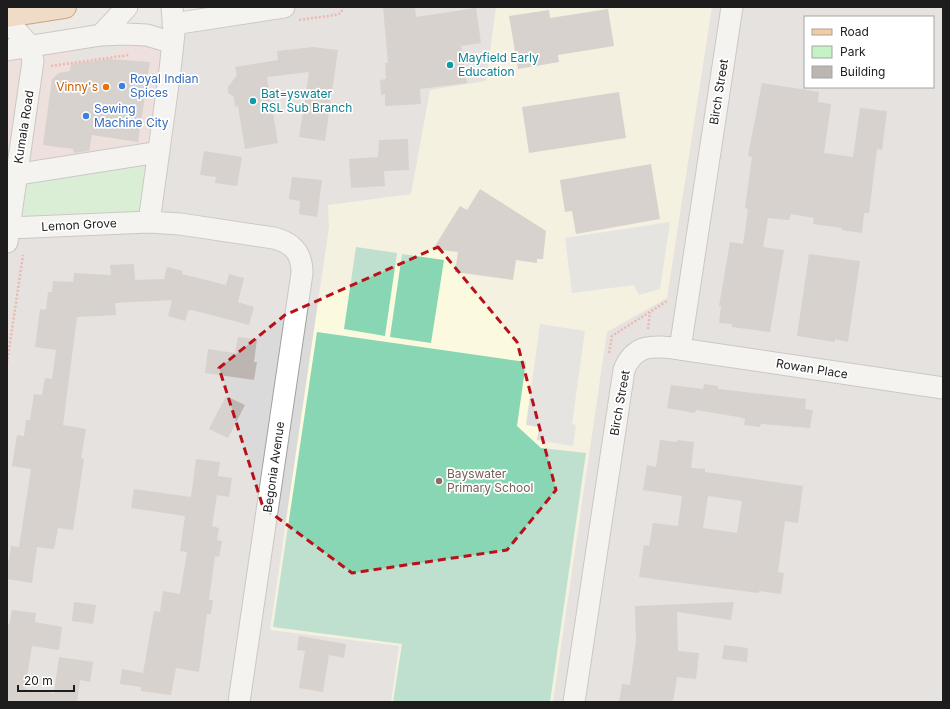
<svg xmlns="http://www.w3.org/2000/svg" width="950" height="709" font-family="Inter,sans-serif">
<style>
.residential{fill:#dbdada;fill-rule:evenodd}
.commercial{fill:#edd4d4}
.education{fill:#fcfade}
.park{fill:#c4f4c5}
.pitch{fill:#88d6b4}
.parking{fill:#ddd}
.building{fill:#bdb5b1;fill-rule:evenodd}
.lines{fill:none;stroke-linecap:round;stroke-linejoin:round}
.minor-casing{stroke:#a1a1a1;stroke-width:23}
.major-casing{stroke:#895a0d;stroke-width:24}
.path{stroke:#ed7b75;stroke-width:2.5;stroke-dasharray:2 2;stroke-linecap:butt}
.minor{stroke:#fff;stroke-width:21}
.major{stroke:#f3cca2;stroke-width:22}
.marked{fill:none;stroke:#b8111a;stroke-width:3;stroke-dasharray:8 5;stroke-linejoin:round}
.culture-dot{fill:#0f9aa8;stroke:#fff;stroke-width:1.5}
.shop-dot{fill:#3f7fe0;stroke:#fff;stroke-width:1.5}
.food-dot{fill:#e8710a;stroke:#fff;stroke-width:1.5}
.education-dot{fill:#8d6e63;stroke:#fff;stroke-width:1.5}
.labels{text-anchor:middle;stroke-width:3.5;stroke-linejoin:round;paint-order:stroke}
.culture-label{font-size:12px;fill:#0d838f;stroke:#fff;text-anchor:start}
.shop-label{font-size:12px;fill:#366cbe;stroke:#fff;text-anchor:start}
.food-label{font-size:12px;fill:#c56008;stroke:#fff;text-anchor:end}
.street-label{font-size:12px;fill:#1d1d1d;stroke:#fff}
.education-label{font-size:12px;fill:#785e54;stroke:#fff;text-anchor:start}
</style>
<rect width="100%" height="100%" fill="#ede9e4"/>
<path class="residential" d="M284,7H943V702H7V176L174,33ZM805,17H933V87H805Z"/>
<path class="commercial" d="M173,43L159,152L7,176V50L30,46Z"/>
<path class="education" d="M496,7H712L667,298L607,332L553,702H391L399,646L270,630L329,227L328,205L411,194L430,90L486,81Z"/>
<path class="park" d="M159,152L149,222L9,228L17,175Z"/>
<path class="pitch" d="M356,247L397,253L385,336L344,329Z
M402,254L444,260L431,343L390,337Z
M317,332L526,362L517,426L541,448L586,453L550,702H393L402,644L273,627Z"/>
<path class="parking" d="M127,33L118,54L66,62L75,39Z
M670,222L660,289L639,295L634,285L572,293L565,238Z
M540,324L585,331L572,424L576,425L573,446L537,440L539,427L526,425Z"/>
<path class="building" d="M383,7H415L416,17L476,8L481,43L461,46L467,83L420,89L421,104L385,106V94L381,95L380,80L386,79L385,63H388Z
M608,9L614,46L558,55L559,62L518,69L509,16L549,10L550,18Z
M313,47L338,50L325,141L299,137L309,72L267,77L278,143L245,149L238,106L235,107L234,97L228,93V87L237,75L235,67L278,60L277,51Z
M110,59L150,62L138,142L92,135L89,151L73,153L74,149L43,145L52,79L59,73L70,71L71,64Z
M762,83L819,92L818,102L831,104L824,153L853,157L860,108L887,111L882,150L877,149L869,213H864L862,233L842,230V228L813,224L814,218L791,214L789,220L768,218L763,247L784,250L770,332L732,327V324L719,323L721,306H719L730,242L743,244L748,209L745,208L752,157L748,156Z
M619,92L626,138L529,153L522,107Z
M408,139L409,170L384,171L385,186L351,188L349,159L378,157L379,140Z
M204,151L242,157L237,186L215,183L216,177L200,175Z
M651,164L660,219L576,234L572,211L565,212L560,180Z
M292,177L322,180L317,217L299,214L300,201L289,199Z
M480,189L546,231L543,259H537V263L516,260L513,280L455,272L458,252L433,249L460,206L467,210Z
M809,254L860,261L848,342L835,339V342L797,336Z
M134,264L135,280L164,279L167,267L183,271L182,274L226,285L229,274L244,278L238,302L254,307L249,325L192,310L188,311L185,321L168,316L172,300L115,303L116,315L77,317L63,425L86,429L81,458L84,459L73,530L58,528L54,549L37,547L32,583L7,579V560H9L11,546L19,547L31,469L12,466L17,435L24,436L26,420H30L34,394L42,395L45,378L52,379L56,350L35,347L40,309L46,310L48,292H52L53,281L73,282L74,273L111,275L110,265Z
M238,337L257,339L254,362H257L254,380L205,373L208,349L235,353Z
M704,384L718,386V389L806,399L805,409L813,410L810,428L761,424L760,427L744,425L745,419L738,417L696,410L695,413L667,408L671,385L703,389Z
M226,396L245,405L228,438L209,429Z
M660,440L677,442V440L694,442L691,468L705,469V472L803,486L798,523L785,521L778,572L784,573L781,594L759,591V593L735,590L639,577L644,545L649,546L653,523L678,526L682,496L643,490L647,465L656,467ZM708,496L742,501L737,533L703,528Z
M196,459L220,462L218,476L232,478L229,497L217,495L212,526L219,528L217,540L222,541L219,557L215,556L209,600H213L211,614H207L199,672L176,668L171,695L141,691V687L120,684L122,669L143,673L154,611L160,612L163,591L180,594L187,552L180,551L185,516L131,508L134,489L191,497Z
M74,602L96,605L93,624L72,621Z
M734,602L731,620L677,612L678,651L699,653L696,679L677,677L673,702H619L622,684L630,685L636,640L635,606Z
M12,610L36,613L35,622L62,627L59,650L32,646L25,689L54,693L59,657L93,662L90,682L80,680L77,702H7V624L9,625Z
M299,636L346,644L344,658L329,655L323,692L299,688L305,651L297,650Z
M724,645L748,648L747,662L722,659Z"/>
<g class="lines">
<defs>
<path id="minor" d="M7,20L30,46L33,61L7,242
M173,24L284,7
M101,35L127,7
M7,50L101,35L126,34L147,35L173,43
M7,176L159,152
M149,222L170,70L174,33L172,7
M9,228L149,222L180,224L274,238C293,243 302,253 302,273L239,702
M680,349L943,388
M574,702L624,370C635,342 656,346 680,349L732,7"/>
<path id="major" d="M7,16L65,7"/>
</defs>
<use href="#minor" class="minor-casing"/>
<use href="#major" class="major-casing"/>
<path class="path" d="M299,20L335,15L341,13L343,7
M51,66L129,55
M648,329L650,312
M609,353L612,336L667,301
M7,363L23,255"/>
<use href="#minor" class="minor"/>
<use href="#major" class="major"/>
</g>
<path d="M0 0H950V709H0ZM438,247L517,342L556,490L507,550L352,573L263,507L219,368L285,315Z" fill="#ede9e4" fill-opacity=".55" fill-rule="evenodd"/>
<path class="marked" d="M438,247L517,342L556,490L507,550L352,573L263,507L219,368L285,315Z"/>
<g class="culture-dot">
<circle cx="450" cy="65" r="4"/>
<circle cx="253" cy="101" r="4"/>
</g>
<g class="shop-dot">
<circle cx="122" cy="86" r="4"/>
<circle cx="86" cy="116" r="4"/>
</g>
<circle class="food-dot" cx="106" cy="87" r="4"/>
<circle class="education-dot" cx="439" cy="481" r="4"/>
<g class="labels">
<g class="culture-label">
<text x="458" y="62">Mayfield Early<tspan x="458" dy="14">Education</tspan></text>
<text x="261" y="98">Bat=yswater<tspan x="261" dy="14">RSL Sub Branch</tspan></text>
</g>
<g class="shop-label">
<text x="130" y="83">Royal Indian<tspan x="130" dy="14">Spices</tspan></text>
<text x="94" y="113">Sewing<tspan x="94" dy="14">Machine City</tspan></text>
</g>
<g class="food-label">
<text x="98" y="91">Vinny's</text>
</g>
<g class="street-label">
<text transform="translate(719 92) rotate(-81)" y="4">Birch Street</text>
<text transform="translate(24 127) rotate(-81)" y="4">Kumala Road</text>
<text transform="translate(79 225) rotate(-3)" y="4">Lemon Grove</text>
<text transform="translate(812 369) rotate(9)" y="4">Rowan Place</text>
<text transform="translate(620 403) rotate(-80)" y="4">Birch Street</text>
<text transform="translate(274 467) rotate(-82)" y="4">Begonia Avenue</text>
</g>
<g class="education-label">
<text x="447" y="478">Bayswater<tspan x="447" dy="14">Primary School</tspan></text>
</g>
</g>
<rect width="950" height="709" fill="none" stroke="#1d1d1d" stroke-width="16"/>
<rect x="804" y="16" width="130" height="72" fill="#ffffff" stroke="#a5a5a5"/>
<rect x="812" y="29" width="20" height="6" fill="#f3cca2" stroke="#a5a5a5"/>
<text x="840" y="36" font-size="12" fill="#1d1d1d">Road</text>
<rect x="812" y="46" width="20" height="12" fill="#c4f4c5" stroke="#a5a5a5"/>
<text x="840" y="56" font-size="12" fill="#1d1d1d">Park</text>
<rect x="812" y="66" width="20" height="12" fill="#bdb5b1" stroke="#a5a5a5"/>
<text x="840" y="76" font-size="12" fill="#1d1d1d">Building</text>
<path d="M18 685v6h56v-6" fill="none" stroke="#1d1d1d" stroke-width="2"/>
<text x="24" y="685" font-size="12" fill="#1d1d1d" stroke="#ffffff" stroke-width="3" paint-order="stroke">20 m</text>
</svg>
